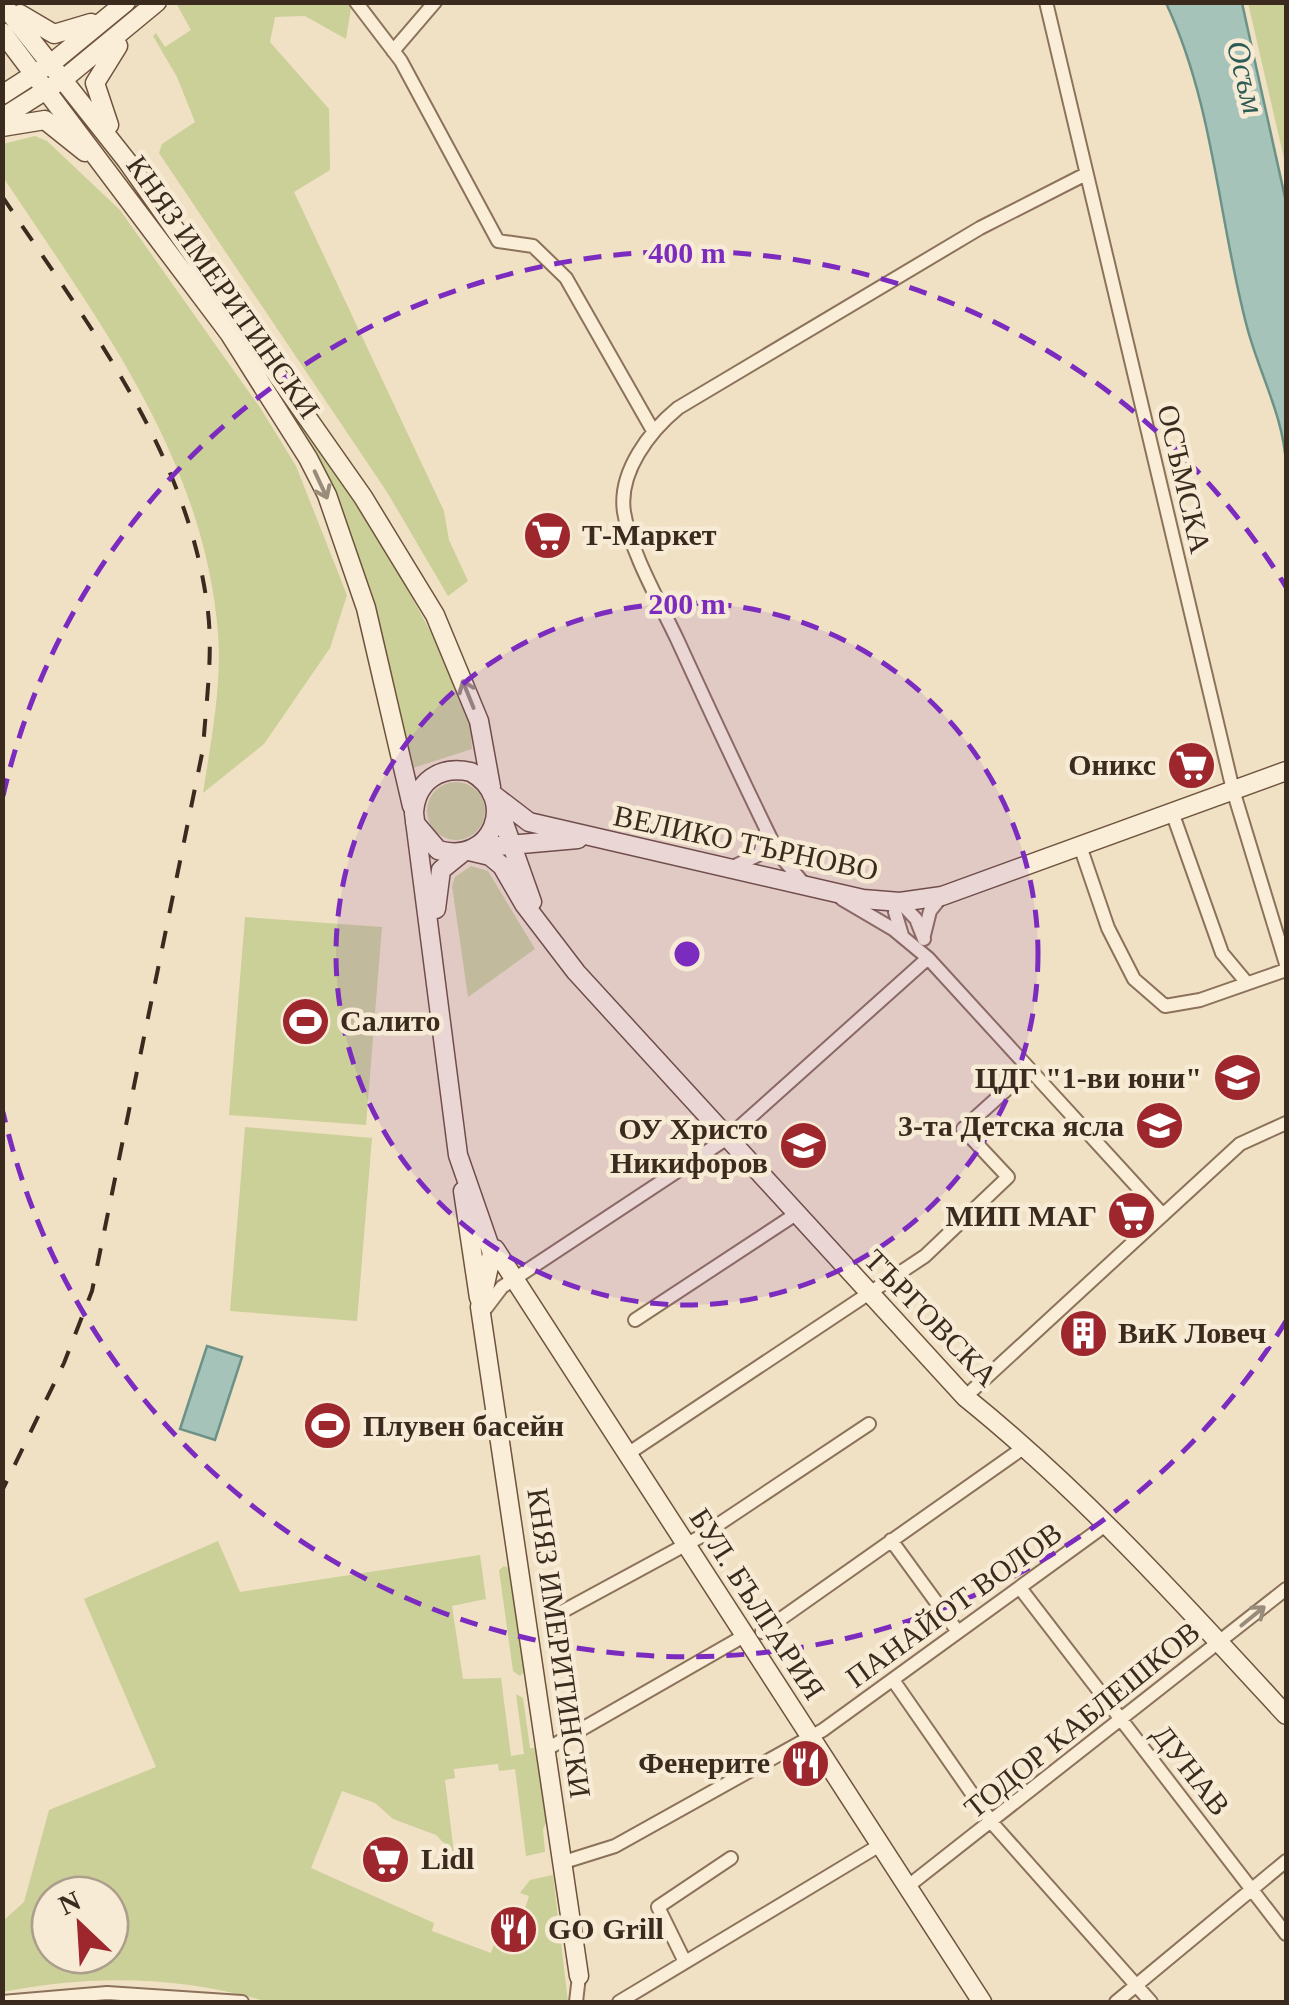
<svg xmlns="http://www.w3.org/2000/svg" width="1289" height="2005" font-family="'Times New Roman',serif">
<style>
.green{fill:#cbcf98;fill-rule:evenodd}
.water{fill:#a6c3b9;stroke:#6c9287;stroke-width:2.5}
.lines{fill:none;stroke-linecap:round;stroke-linejoin:round}
.street-casing{stroke:#8c725a;stroke-width:16}
.secondary-casing{stroke:#6e533d;stroke-width:21}
.street{stroke:#faeed8;stroke-width:12}
.secondary{stroke:#faeed8;stroke-width:18}
.rail{stroke:#3b2b1e;stroke-width:4;stroke-dasharray:18 18;stroke-linecap:butt}
.oneway{stroke:#9a8c7b}
.ring{fill:none;stroke:#7b2cbf;stroke-width:5;stroke-dasharray:18 12}
.labels{text-anchor:middle;stroke-width:9;stroke-linejoin:round;paint-order:stroke}
.street-label{font-size:30px;fill:#3b2b1e;stroke:#f7ebd5}
.poi-label{font-size:30px;font-weight:bold;fill:#3b2b1e;stroke:#f7ebd5;text-anchor:start}
.water-label{font-size:32px;font-style:italic;fill:#2d5c56;stroke:#f7ebd5}
.centre{fill:#7b2cbf;stroke:#f7ebd5;stroke-width:5}
.ring-label{font-size:30px;text-anchor:middle;font-weight:bold;fill:#7b2cbf;stroke:#f7ebd5;stroke-width:9;stroke-linejoin:round;paint-order:stroke}
</style>
<rect width="100%" height="100%" fill="#f0e1c5"/>
<path class="green" d="M347,2L351,8L346,39L305,16L275,17L270,42L329,109L330,170L294,192L444,511L449,540L468,581L448,596L387,492L159,153L162,144L195,122L177,77L153,36L156,33L165,47L191,30L176,3Z
M1248,3H1286V167Z
M66,95L211,292L384,546L435,640L470,724L472,749L410,769L365,575L329,482L232,325Z
M35,136L47,141L120,210L261,409L296,466L347,595L330,648L264,744L203,793C211,741 222,686 218,633C204,457 97,319 3,177V144Z
M427 811a29 29 0 1 1 58 0a29 29 0 1 1-58 0Z
M471,866L488,871L535,949L468,997L452,886L455,877Z
M245,917L382,927L366,1125L229,1115Z
M245,1127L372,1138L357,1321L230,1311Z
M218,1541L240,1592L480,1555L486,1599L452,1606L463,1679L501,1678L511,1756L524,1754L516,1694L523,1698L530,1748H537L547,1821L543,1829L545,1852L526,1856L515,1769L499,1771L498,1764L454,1769L455,1778L445,1780L454,1853L436,1835L393,1819L375,1803L342,1791L311,1868L434,1923L432,1931L491,1953L495,1942L513,1947L529,1896L520,1893L530,1880L553,1875L568,2002H268C181,1976 91,1974 3,1992V1921L24,1902L49,1810L156,1767L84,1599ZM50,1895H110V1955H50Z
M504,1566L511,1569L525,1671L520,1676L513,1671L499,1570Z"/>
<path class="water" d="M1166,3H1242L1286,202V465C1284,417 1259,373 1247,327C1218,218 1214,105 1166,3Z
M207,1346L242,1357L215,1440L180,1429Z"/>
<g class="lines">
<defs>
<path id="street" d="M356,2L401,61L498,241L533,246L566,278L652,429
M1046,2L1233,790L1286,964
M393,51L435,2
M1172,812L1222,953L1247,983
M1080,846L1108,928L1134,979L1165,1006L1200,1000L1286,970
M733,867L760,854L766,831
M804,884L778,853C743,782 710,711 677,639C660,603 630,551 624,512C618,472 650,431 678,408L980,228L1086,174
M842,899L893,929L928,958L1163,1215
M902,935L895,912L900,902L916,919L924,939
M924,935L930,911L942,896
M486,1308L502,1287L726,1139L928,958
M635,1320L796,1214
M965,1397L1240,1144L1286,1123
M626,1455L925,1256L1008,1177L963,1129L1028,1070
M891,1540L958,1632
M1020,1588L1286,1934
M556,1615L698,1538L869,1424
M762,1632L1026,1446
M893,1680L993,1824L1151,2002
M547,1749L744,1636
M564,1862L615,1846L823,1730L1107,1524
M907,1887L1286,1589
M685,1962L658,1907L731,1858
M2,2002L107,1993L242,2002
M576,2002L579,1976
M619,2002L880,1845
M1116,2002L1286,1861"/>
<path id="secondary" d="M2,3L127,161L363,497L435,615L479,721L491,787
M20,14L54,34L91,23
M2,32L229,333L308,458L327,495L366,608L412,806
M2,95L53,62L126,2
M2,118L65,78L157,2
M109,125L95,83L118,46
M2,127L45,120L85,152
M495,796L529,822L863,899L900,902L942,896L1286,771
M499,809L532,902
M415,823L438,850C492,866 519,799 471,772C440,765 416,781 414,813L458,1155L492,1253L480,1307L579,1976
M475,848L578,839
M469,851L490,856L502,866L524,904L576,972L965,1397C1083,1492 1184,1604 1286,1715
M436,909L441,870L462,853
M463,1191L479,1298
M495,1249L982,2002"/>
</defs>
<use href="#street" class="street-casing"/>
<use href="#secondary" class="secondary-casing"/>
<use href="#street" class="street"/>
<use href="#secondary" class="secondary"/>
<path class="rail" d="M2,196C86,322 186,449 207,604C214,651 206,701 203,749L92,1291L64,1363L2,1491"/>
</g>
<defs><path id="oneway-shaft" d="M-6 0H5M1.5-3L5.5 0L1.5 3" fill="none" stroke-width="1.6" stroke-linecap="round" stroke-linejoin="round" transform="scale(2.5)"/></defs>
<g class="oneway">
<use href="#oneway-shaft" transform="translate(321 485) rotate(65)"/>
<use href="#oneway-shaft" transform="translate(468 694) rotate(-112)"/>
<use href="#oneway-shaft" transform="translate(1253 1616) rotate(-39)"/>
</g>
<circle cx="687" cy="954" r="351" fill="#7b2cbf" fill-opacity=".12"/>
<g class="ring">
<circle cx="687" cy="954" r="351"/>
<path d="M1286 1321A702 702 0 0 1 3 1112M3 796A702 702 0 0 1 1286 587"/>
</g>
<defs>
<symbol id="supermarket-disc" viewBox="-11 -11 22 22"><circle r="9.5" fill="#9e272e" stroke="#f7ebd5"/><path d="M-6-5.5h2.5l.6 2H6L4.5 2H-2.5L-4.4-4H-6ZM-1.5 3.2a1.3 1.3 0 1 0 .1 0ZM3 3.2a1.3 1.3 0 1 0 .1 0Z" fill="#fff"/></symbol>
<symbol id="stadium-disc" viewBox="-11 -11 22 22"><circle r="9.5" fill="#9e272e" stroke="#f7ebd5"/><path d="M0-5a6.5 5 0 1 0 0 10a6.5 5 0 1 0 0-10ZM-3.5-1.8h7v3.6h-7Z" fill="#fff"/></symbol>
<symbol id="school-disc" viewBox="-11 -11 22 22"><circle r="9.5" fill="#9e272e" stroke="#f7ebd5"/><path d="M0-5L7-2L0 1L-7-2ZM-4 1L0 2.5L4 1V4Q0 6-4 4Z" fill="#fff"/></symbol>
<symbol id="building-disc" viewBox="-11 -11 22 22"><circle r="9.5" fill="#9e272e" stroke="#f7ebd5"/><path d="M-4-6H4V6H1V3H-1V6H-4ZM-2.5-4.3h1.7v1.8h-1.7ZM.8-4.3h1.7v1.8H.8ZM-2.5-1h1.7V.8h-1.7ZM.8-1h1.7V.8H.8Z" fill="#fff"/></symbol>
<symbol id="restaurant-disc" viewBox="-11 -11 22 22"><circle r="9.5" fill="#9e272e" stroke="#f7ebd5"/><path d="M-5-6h1v4h1v-4h1v4h1v-4h1v5L-1.5 .5V6h-2V.5L-5-1ZM5-6V6H3V1.5H1.5Q1.5-4 5-6Z" fill="#fff"/></symbol>
</defs>
<g fill-rule="evenodd">
<use href="#supermarket-disc" x="520" y="508" width="55" height="55"/>
<use href="#supermarket-disc" x="1164" y="738" width="55" height="55"/>
<use href="#stadium-disc" x="278" y="994" width="55" height="55"/>
<use href="#school-disc" x="1210" y="1050" width="55" height="55"/>
<use href="#school-disc" x="1132" y="1098" width="55" height="55"/>
<use href="#school-disc" x="776" y="1118" width="55" height="55"/>
<use href="#supermarket-disc" x="1104" y="1188" width="55" height="55"/>
<use href="#building-disc" x="1056" y="1306" width="55" height="55"/>
<use href="#stadium-disc" x="300" y="1398" width="55" height="55"/>
<use href="#restaurant-disc" x="778" y="1736" width="55" height="55"/>
<use href="#supermarket-disc" x="358" y="1832" width="55" height="55"/>
<use href="#restaurant-disc" x="486" y="1902" width="55" height="55"/>
</g>
<g class="labels">
<g class="street-label">
<text transform="translate(223 287) rotate(55)" y="10">КНЯЗ ИМЕРИТИНСКИ</text>
<text transform="translate(1184 479) rotate(77)" y="10">ОСЪМСКА</text>
<text transform="translate(746 843) rotate(12)" y="10">ВЕЛИКО ТЪРНОВО</text>
<text transform="translate(931 1318) rotate(46)" y="10">ТЪРГОВСКА</text>
<text transform="translate(757 1604) rotate(57)" y="10">БУЛ. БЪЛГАРИЯ</text>
<text transform="translate(954 1605) rotate(-36)" y="10">ПАНАЙОТ ВОЛОВ</text>
<text transform="translate(559 1643) rotate(82)" y="10">КНЯЗ ИМЕРИТИНСКИ</text>
<text transform="translate(1082 1720) rotate(-39)" y="10">ТОДОР КАБЛЕШКОВ</text>
<text transform="translate(1191 1770) rotate(52)" y="10">ДУНАВ</text>
</g>
<g class="poi-label">
<text x="582" y="545">Т-Маркет</text>
<text x="1156" y="775" text-anchor="end">Оникс</text>
<text x="340" y="1031">Салито</text>
<text x="1202" y="1088" text-anchor="end">ЦДГ "1-ви юни"</text>
<text x="1124" y="1136" text-anchor="end">3-та Детска ясла</text>
<text x="768" y="1139" text-anchor="end">ОУ Христо<tspan x="768" dy="34">Никифоров</tspan></text>
<text x="1097" y="1226" text-anchor="end">МИП МАГ</text>
<text x="1118" y="1343">ВиК Ловеч</text>
<text x="363" y="1436">Плувен басейн</text>
<text x="770" y="1773" text-anchor="end">Фенерите</text>
<text x="421" y="1869">Lidl</text>
<text x="548" y="1939">GO Grill</text>
</g>
<g class="water-label">
<text transform="translate(1246 77) rotate(76)" y="11">Осъм</text>
</g>
</g>
<circle cx="687" cy="954" r="15" class="centre"/>
<g class="ring-label">
<text x="687" y="263">400 m</text>
<text x="687" y="614">200 m</text>
</g>
<rect width="1289" height="2005" fill="none" stroke="#3b2b1e" stroke-width="10"/>
<g transform="translate(80 1925) rotate(335)"><circle r="48" fill="#f7ebd5" stroke="#ac9e8c" stroke-width="2.5"/>
<path d="M0-8L18 38L0 25L-18 38Z" fill="#9e272e"/>
<text y="-15" font-size="28" font-weight="bold" text-anchor="middle" fill="#3b2b1e">N</text>
</g>
</svg>
